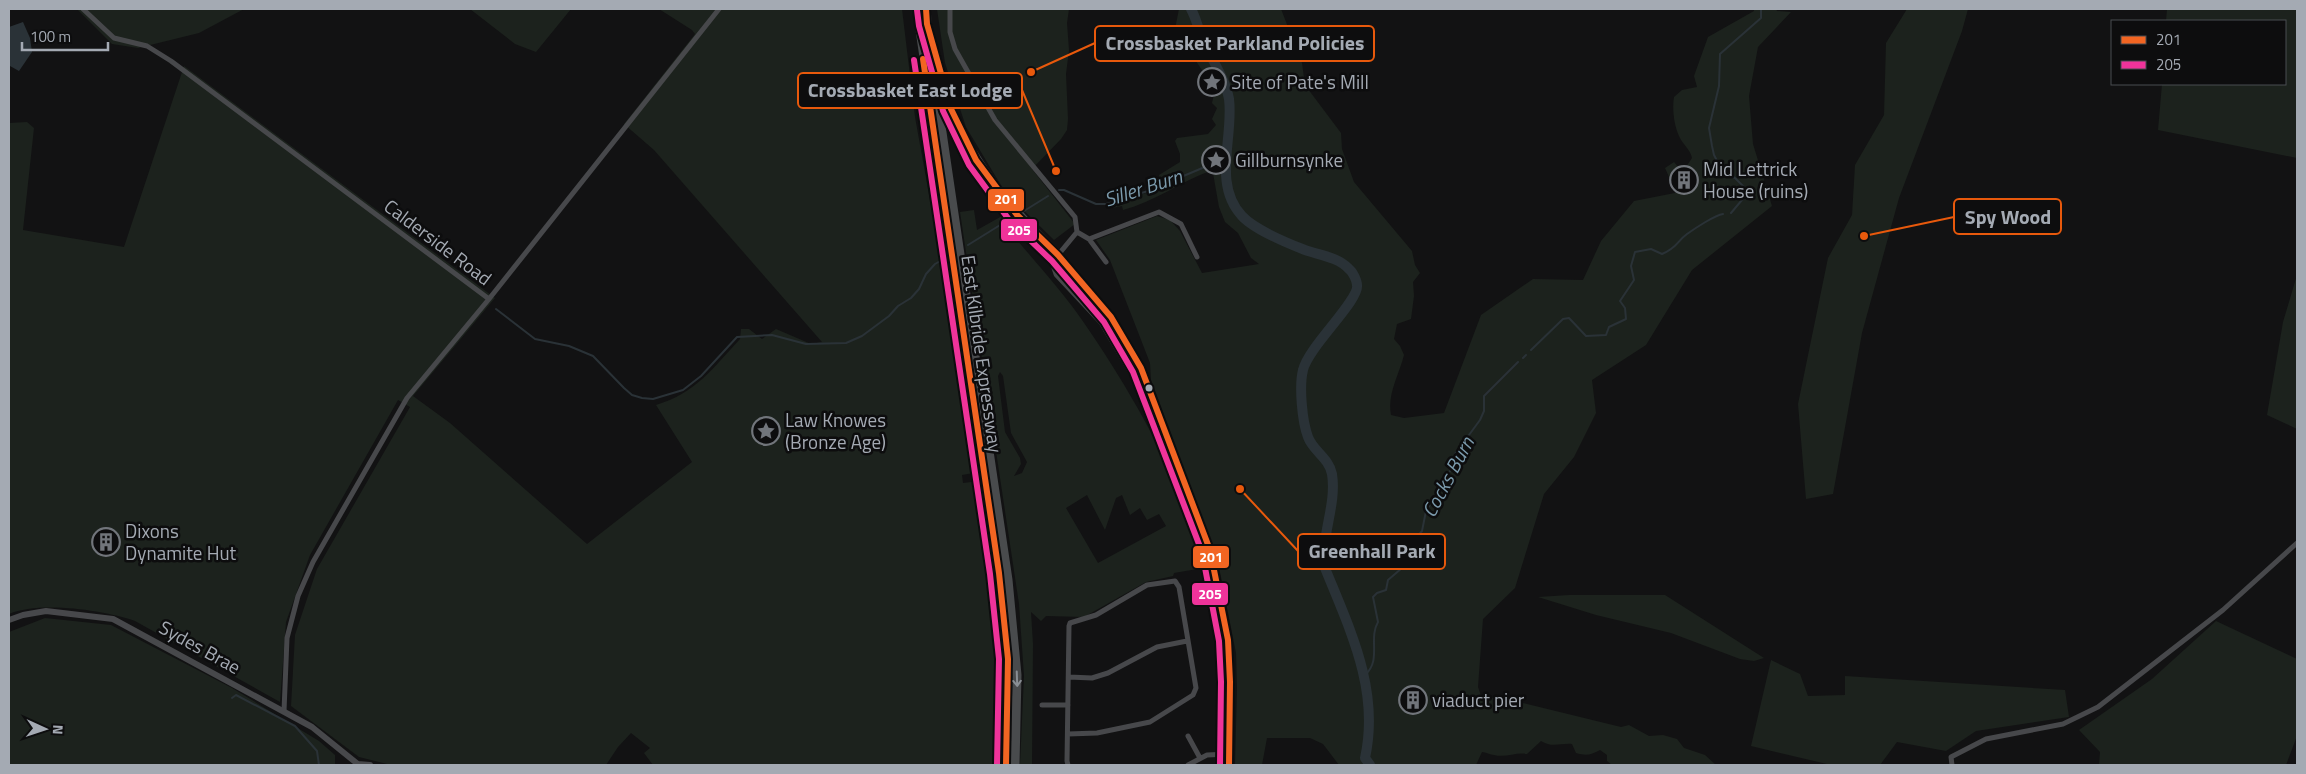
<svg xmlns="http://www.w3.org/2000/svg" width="2306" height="774" font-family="'Titillium Web',sans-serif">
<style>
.green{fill:#1c221d;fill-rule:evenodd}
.water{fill:#2a3237}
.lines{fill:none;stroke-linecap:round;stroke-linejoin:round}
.stream{stroke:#2a3237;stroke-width:2}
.river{stroke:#2a3237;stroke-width:10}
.minor{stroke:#47484b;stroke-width:5}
.tertiary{stroke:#47484b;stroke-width:6}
.secondary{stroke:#464749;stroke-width:7}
.trunk{stroke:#494b4d;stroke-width:9}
.bus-1-casing{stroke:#0d0d0e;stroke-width:10}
.bus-2-casing{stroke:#0d0d0e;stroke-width:10}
.bus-1{stroke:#f26522;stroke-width:6}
.bus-2{stroke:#ef339a;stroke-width:6}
.oneway{stroke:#898e94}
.bus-dot{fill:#a4aab3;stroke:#0d0d0e;stroke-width:2}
.labels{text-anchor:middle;stroke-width:5;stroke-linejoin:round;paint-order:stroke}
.poi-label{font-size:19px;fill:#a4aab3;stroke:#0d0d0e;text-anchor:start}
.street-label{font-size:19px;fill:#a4aab3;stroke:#0d0d0e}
.water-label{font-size:20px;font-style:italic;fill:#7c9bad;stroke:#0d0d0e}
.leader{fill:none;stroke:#e8590c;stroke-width:2}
.callout-dot{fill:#e8590c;stroke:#0d0d0e;stroke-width:2}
.callout{fill:#0d0d0e;stroke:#e8590c;stroke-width:2}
.callout-label{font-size:20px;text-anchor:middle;font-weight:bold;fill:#a4aab3}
.line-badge{stroke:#0d0d0e;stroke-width:2}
.badge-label{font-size:14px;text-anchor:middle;font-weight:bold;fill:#fff}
</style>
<rect width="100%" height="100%" fill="#121213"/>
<path class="green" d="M77,9H244L199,33L138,48L112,44Z
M470,9H571L536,52L515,44Z
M659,9H902L915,117L939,250L947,249L979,472L962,475L963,483L980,481L999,641L1001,715L996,765H653L644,753L650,748L631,733L618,747L606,765H391L359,757L291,706L295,635L317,569L410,407L398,400L310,555L286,622L280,702L135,621C103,610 40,601 9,614V123L27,122L34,128L23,230L124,247L184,66L495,298L413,396L450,423L587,544L692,462L656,405C696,393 713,368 740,339L741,329H749L762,339L776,329L811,344L822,342L654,150L624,124L695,34L692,30Z
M937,9H1069L1067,23L1069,50L1066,74L1068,119L1067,130L1061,139L1032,169L1075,224L1054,240L1005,192L966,127L945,63Z
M1179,9H1281L1302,63L1305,85L1341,133L1342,149L1354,182L1412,251L1415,265L1420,273L1413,282L1414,296L1411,319L1397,324L1394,339L1400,346L1404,355C1399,375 1387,394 1391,415L1404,418L1444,413L1481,315L1533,279L1583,280L1601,241L1634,201L1680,192L1684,176L1670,179L1665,168L1674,162L1679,168L1686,167L1692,158C1690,149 1683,145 1679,136C1674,125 1672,109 1674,97L1682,90L1697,87L1694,76L1708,37L1754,11V9H1776L1777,11L1791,12L1758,47L1749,96L1753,144L1772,206L1692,270L1646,345L1592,380L1596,413L1574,457L1544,494L1515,588L1483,619L1478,687L1481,696L1515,701L1621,727L1629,725L1649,736L1663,735L1677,739L1684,748L1705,755L1716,765L1672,764L1612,765L1607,761V755L1600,750C1591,755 1586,756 1576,753L1572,744C1560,743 1552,748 1541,741L1527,754C1516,752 1506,758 1494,755C1490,755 1486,752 1482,752L1476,765H1339L1323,744L1310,738H1267L1262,765H1235L1237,688L1236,653L1217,557L1151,380L1150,363L1110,260L1096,240L1157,216L1170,220L1180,231L1202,273L1259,264L1251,258L1238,233L1225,222L1219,207L1213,173L1210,171C1180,182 1154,202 1123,210L1122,206L1112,208L1111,204L1162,188L1159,175L1180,162V154L1175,141L1177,138L1208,134L1216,125L1212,119L1217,108L1212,103L1215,90L1196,61L1195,56L1199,51L1191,38L1182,35L1175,29Z
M1907,9H1968L1962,31L1899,198L1862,333L1833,494L1806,499L1798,404L1828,258L1852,215L1855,165L1884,115L1886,43Z
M2167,9H2297V158L2158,130L2162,84H2285V21H2166Z
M974,210L977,230L1011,211L1023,225L1013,235C1036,263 1062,291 1082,320C1139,402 1198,508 1216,607C1220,628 1226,648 1222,670L1203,568L1174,573L1173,576L1146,582L1084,617L1046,616L1041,621L1031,612L1033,644L1032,765H1020L1024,676L1019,604L960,212ZM1000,372L1003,376L1011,433L1027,462L1022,473L1014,476L1021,464L1020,458L1005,432L998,376ZM1087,495L1105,530L1116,498L1122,495L1130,515L1140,508L1147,520L1159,514L1166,526L1098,563L1066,508Z
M2297,275V429L2267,415L2283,322Z
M1569,595H1665L1764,658L1754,661L1740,659L1671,633L1596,615L1538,597Z
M45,618L111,625L232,688L319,741L335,755V765H9V632Z
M2216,621L2297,659V736L2286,765H2099L2100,752L2079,730L2152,679Z
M1771,660L1800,674L1808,696L1845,695V676L2065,690L2069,717L1976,731L1946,751L1897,742L1880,765H1831L1751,746Z"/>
<path class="water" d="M23,22L30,38L32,52L19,71L10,66L9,27Z"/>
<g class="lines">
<path class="stream" d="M1059,190H1064L1096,204H1106L1148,191L1226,158
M1024,211L1048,196
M1731,213L1747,194V190L1735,178L1723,172L1714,155L1712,146L1709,128L1719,86L1720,54L1761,18V9
M968,245L1013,217
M496,309L535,339L569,346L593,356L624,388L632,395L642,398L653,399L683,390L701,376L737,337L772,335L806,344L846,343L862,336L889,316L898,306L911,298L919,289L926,274L935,264L942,260
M1531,350L1563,319L1569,318L1586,336L1606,335L1609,327L1626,319L1625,308L1620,301L1634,280L1631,266L1635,252L1651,249L1662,254C1678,247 1676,242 1687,234C1694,229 1715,215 1723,214
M1523,358L1526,355
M1365,675C1382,660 1368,639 1378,622L1373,597L1377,593L1386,590L1388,580L1402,568L1411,544L1422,531L1426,511L1453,466L1455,454L1480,420L1484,411V396L1518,362
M232,698L236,695L295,726L317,751L319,765"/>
<path class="river" d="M1191,9C1196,18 1198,28 1202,37C1210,58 1225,77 1229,99C1234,137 1212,184 1242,216C1254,229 1287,243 1305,250C1319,255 1338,257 1349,269C1353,272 1357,281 1357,285C1360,300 1308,347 1303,370C1299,386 1302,421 1308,437C1313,451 1329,458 1332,474C1337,506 1320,536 1325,568C1350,630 1380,690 1365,758L1370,765"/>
<path class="minor" d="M83,9L114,38L147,46L171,61L489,299
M950,9V32L955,49L995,120L1075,217L1077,232
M1077,232L1089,239L1106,262
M1089,239L1159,212L1181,224L1197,257
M1058,255L1077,232
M1069,677L1092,678L1108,673L1157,647L1187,641
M1042,705H1068
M284,711L287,638L298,596L313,562L407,398L489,299L719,9
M1068,734L1097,733L1150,722L1193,695L1196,688L1179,587L1175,581L1147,585L1096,615L1070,623L1069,626L1067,761L1068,765
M1188,736L1200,758
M1188,765L1207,755L1229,754
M1952,765L1951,757L1986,739L2063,724L2098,707L2223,610L2297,543"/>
<path class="tertiary" d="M9,620L23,615L46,611L113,619L312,727L359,765
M358,764L370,765"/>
<path class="secondary" d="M1058,255L1111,317L1141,368L1210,550L1228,640L1230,682L1229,765
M1058,255L1055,268L1057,274L1102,322L1150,403"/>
<path class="trunk" d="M917,9L999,573L1008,659L1006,765
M926,9L930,51L1008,580L1017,675L1015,765
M936,56C941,74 944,94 952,111C975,169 1015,212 1058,255"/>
<defs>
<path id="bus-1" d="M926,9L927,24L951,109L976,160L1017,215L1058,255L1111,317L1141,368L1210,550L1228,640L1230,682L1229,765
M923,59L999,573L1008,659L1006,765"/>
<path id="bus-2" d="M917,10L919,26L943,111L969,165L1010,221L1052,261L1104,322L1133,372L1202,552L1219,641L1221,682L1220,765
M914,60L990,574L999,659L997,765"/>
</defs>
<use href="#bus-1" class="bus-1-casing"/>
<use href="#bus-2" class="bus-2-casing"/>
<use href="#bus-1" class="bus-1"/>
<use href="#bus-2" class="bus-2"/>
</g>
<defs><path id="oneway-shaft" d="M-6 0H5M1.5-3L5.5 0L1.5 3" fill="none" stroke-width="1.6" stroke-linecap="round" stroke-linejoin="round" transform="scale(1.25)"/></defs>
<use class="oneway" href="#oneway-shaft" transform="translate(1017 679) rotate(88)"/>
<defs>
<symbol id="sight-ring" viewBox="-11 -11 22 22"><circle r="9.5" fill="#0d0d0e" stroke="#71757b" stroke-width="1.5"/><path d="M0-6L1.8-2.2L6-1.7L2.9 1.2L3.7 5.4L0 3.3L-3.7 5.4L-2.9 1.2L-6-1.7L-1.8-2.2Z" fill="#71757b"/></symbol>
<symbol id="building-ring" viewBox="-11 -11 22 22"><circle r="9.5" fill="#0d0d0e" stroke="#71757b" stroke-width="1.5"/><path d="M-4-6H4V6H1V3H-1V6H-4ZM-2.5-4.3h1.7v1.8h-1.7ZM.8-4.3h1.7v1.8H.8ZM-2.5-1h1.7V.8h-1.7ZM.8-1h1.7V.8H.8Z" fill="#71757b"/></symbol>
</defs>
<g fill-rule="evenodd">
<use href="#sight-ring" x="1196" y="66" width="32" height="32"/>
<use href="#sight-ring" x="1200" y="144" width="32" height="32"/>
<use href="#building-ring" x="1668" y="164" width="32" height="32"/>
<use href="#sight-ring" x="750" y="415" width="32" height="32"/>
<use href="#building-ring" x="90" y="526" width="32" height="32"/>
<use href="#building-ring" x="1397" y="684" width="32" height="32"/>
</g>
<circle class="bus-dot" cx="1149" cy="388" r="4.5"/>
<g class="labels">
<g class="poi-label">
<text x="1231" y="89">Site of Pate's Mill</text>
<text x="1235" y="167">Gillburnsynke</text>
<text x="1703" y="176">Mid Lettrick<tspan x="1703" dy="22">House (ruins)</tspan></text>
<text x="785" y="427">Law Knowes<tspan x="785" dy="22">(Bronze Age)</tspan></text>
<text x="125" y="538">Dixons<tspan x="125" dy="22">Dynamite Hut</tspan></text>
<text x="1432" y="707">viaduct pier</text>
</g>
<g class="street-label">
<text transform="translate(438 242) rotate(37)" y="7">Calderside Road</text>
<text transform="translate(982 354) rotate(82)" y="7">East Kilbride Expressway</text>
<text transform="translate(200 647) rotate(29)" y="7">Sydes Brae</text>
</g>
<g class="water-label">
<text transform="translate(1143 188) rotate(-18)" y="7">Siller Burn</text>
<text transform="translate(1448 477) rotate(-62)" y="7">Cocks Burn</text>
</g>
</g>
<path class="leader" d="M1031 72L1095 43M1056 171L1022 90M1864 236L1954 217M1240 489L1298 551"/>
<g class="callout-dot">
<circle cx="1031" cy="72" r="5"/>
<circle cx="1056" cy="171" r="5"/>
<circle cx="1864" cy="236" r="5"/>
<circle cx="1240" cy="489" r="5"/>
</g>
<g class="callout">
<rect x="1095" y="26" width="279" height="35" rx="5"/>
<rect x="798" y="73" width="224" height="35" rx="5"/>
<rect x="1954" y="199" width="107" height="35" rx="5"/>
<rect x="1298" y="534" width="147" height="35" rx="5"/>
</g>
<g class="callout-label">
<text x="1235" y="50">Crossbasket Parkland Policies</text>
<text x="910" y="97">Crossbasket East Lodge</text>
<text x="2008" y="224">Spy Wood</text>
<text x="1372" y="558">Greenhall Park</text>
</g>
<g class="line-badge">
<rect x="987" y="188" width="38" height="24" rx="5" fill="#f26522"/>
<rect x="1000" y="218" width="38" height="24" rx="5" fill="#ef339a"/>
<rect x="1192" y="545" width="38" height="24" rx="5" fill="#f26522"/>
<rect x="1191" y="582" width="38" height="24" rx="5" fill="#ef339a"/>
</g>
<g class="badge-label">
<text x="1006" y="204">201</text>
<text x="1019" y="235">205</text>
<text x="1211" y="562">201</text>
<text x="1210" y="599">205</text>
</g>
<rect width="2306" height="774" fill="none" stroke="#a4aab3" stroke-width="20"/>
<rect x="2111" y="20" width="175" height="65" fill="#0d0d0e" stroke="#494c50"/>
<rect x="2121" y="36" width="25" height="8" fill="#f26522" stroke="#494c50"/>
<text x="2156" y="45" font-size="15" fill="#a4aab3">201</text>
<rect x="2121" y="61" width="25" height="8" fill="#ef339a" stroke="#494c50"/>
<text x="2156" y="70" font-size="15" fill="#a4aab3">205</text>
<g transform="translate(45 729) rotate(93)" stroke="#0d0d0e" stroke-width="4" paint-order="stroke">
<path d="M0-4L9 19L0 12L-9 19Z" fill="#a4aab3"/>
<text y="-8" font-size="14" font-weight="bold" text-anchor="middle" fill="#a4aab3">N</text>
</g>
<path d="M22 42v8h86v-8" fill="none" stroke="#a4aab3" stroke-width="2.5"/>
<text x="30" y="42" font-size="15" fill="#a4aab3" stroke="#0d0d0e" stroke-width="4" paint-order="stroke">100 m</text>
</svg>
